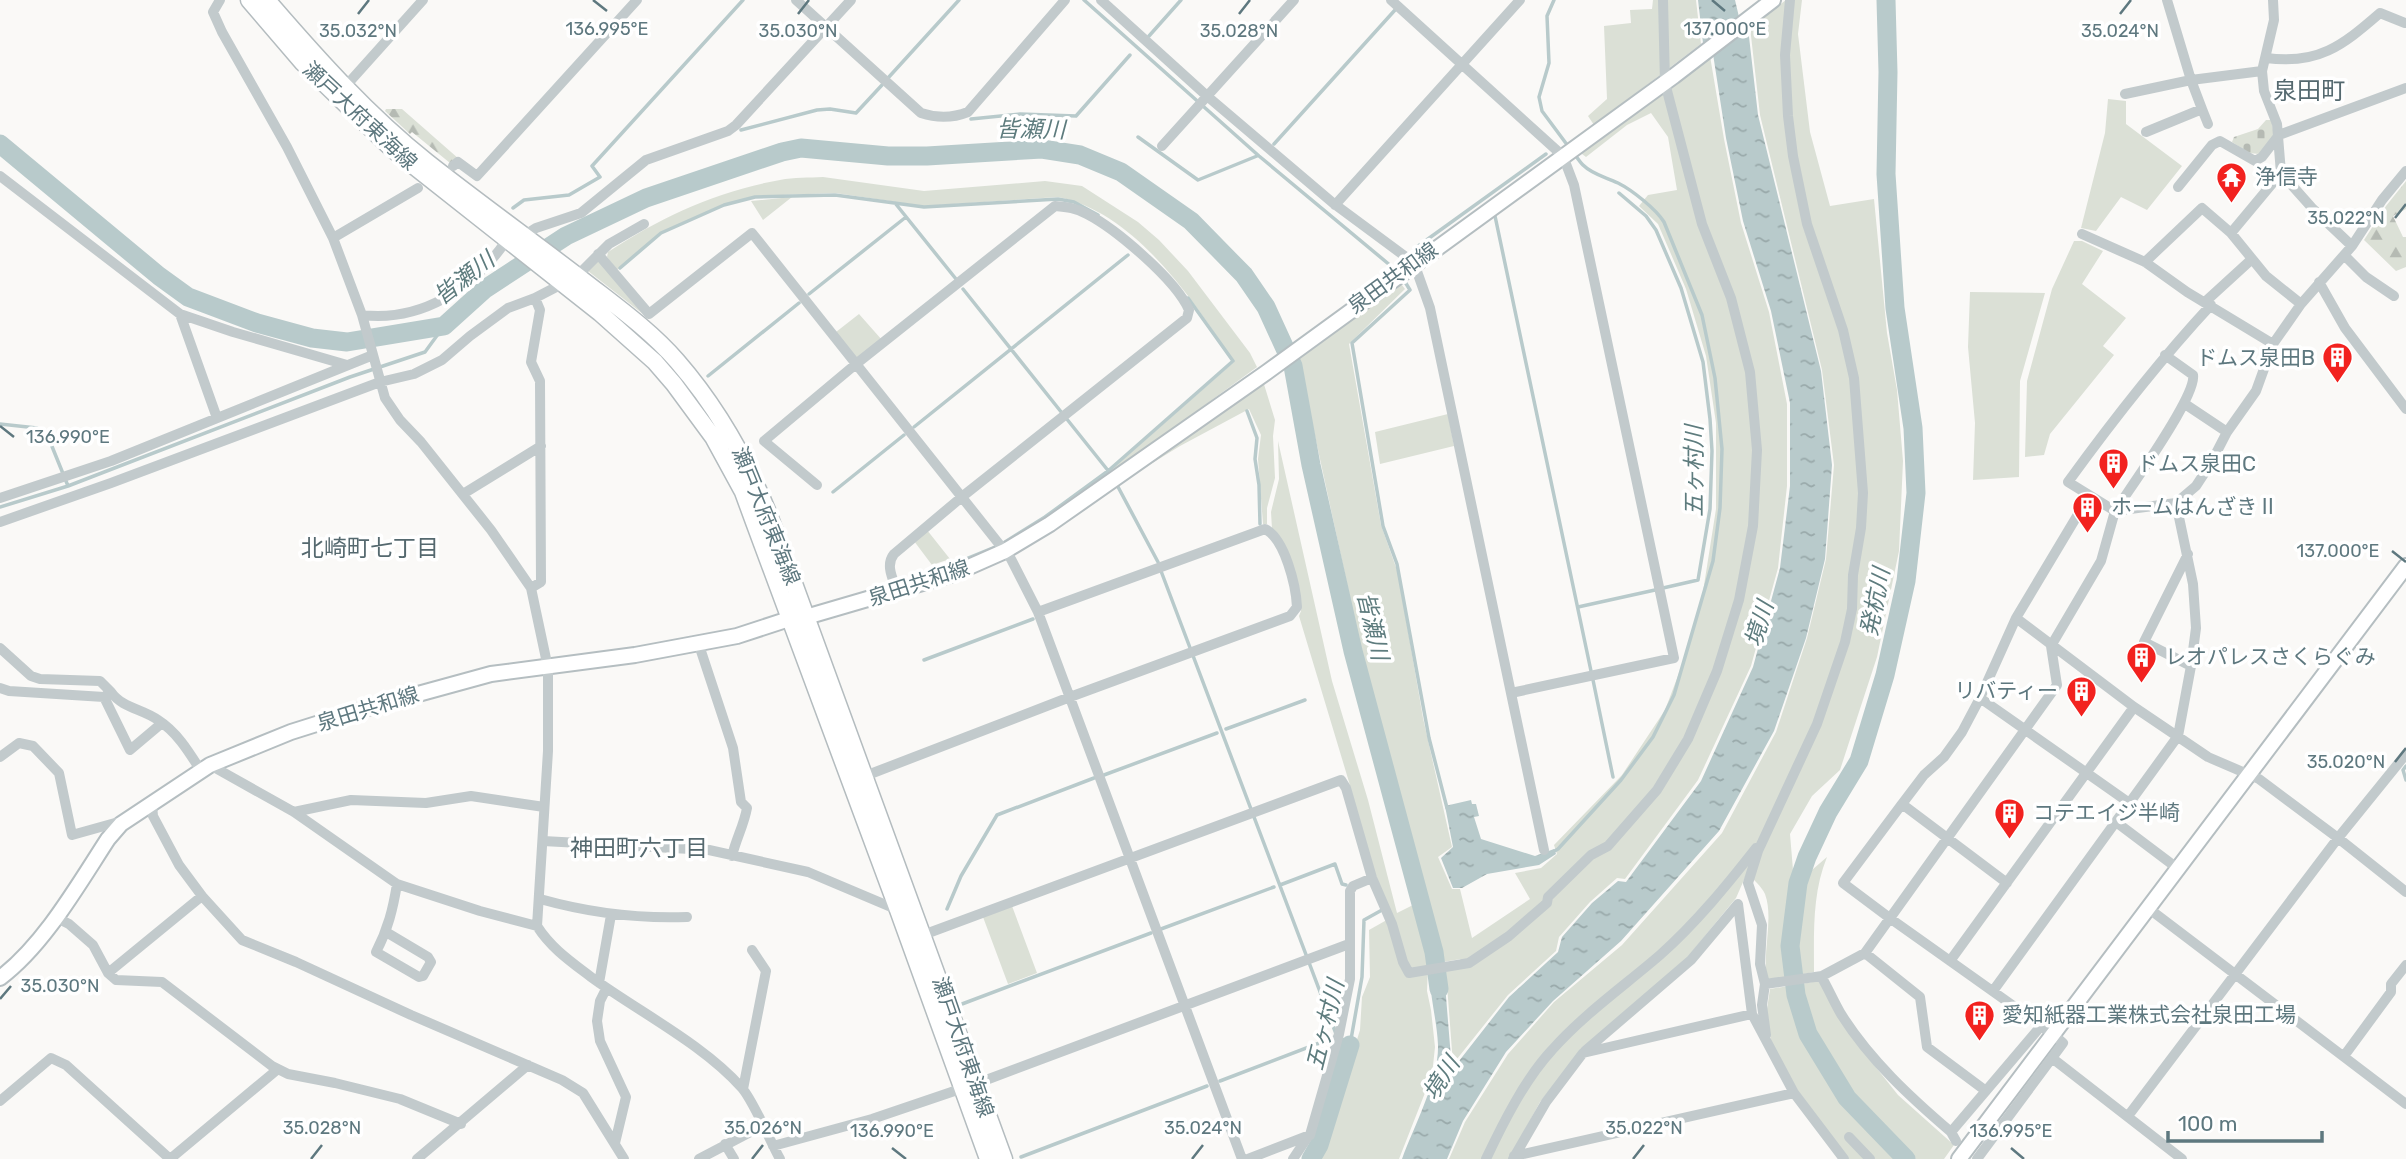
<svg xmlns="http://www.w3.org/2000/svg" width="2406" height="1159" font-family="Rubik,'Noto Sans JP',sans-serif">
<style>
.grass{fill:#dbe0d6}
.forest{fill:url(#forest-firs)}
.cemetery{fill:url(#cemetery-stones)}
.water{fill:url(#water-ripples)}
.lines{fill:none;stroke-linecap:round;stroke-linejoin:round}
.stream{stroke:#b8cacb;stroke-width:3.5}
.river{stroke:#b8cacb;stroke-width:19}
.secondary-casing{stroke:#b5bec1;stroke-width:18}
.primary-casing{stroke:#b4bcbf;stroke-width:19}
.street{stroke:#c2cacc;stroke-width:10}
.secondary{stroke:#fff;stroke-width:14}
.primary{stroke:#fff;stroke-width:16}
.ticks{fill:none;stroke:#5e787f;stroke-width:2.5}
.labels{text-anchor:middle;stroke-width:7;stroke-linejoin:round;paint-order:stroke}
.street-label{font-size:21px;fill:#5e787f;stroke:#fff}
.poi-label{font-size:21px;fill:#5e787f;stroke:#fff;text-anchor:start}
.water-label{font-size:23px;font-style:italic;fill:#5e7c7e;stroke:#fff}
.neighbourhood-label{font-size:23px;fill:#55696f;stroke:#fff}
.quarter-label{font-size:24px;fill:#55696f;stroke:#fff}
.ticks-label{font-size:18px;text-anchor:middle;fill:#5e787f;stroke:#fff;stroke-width:7;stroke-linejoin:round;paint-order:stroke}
</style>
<defs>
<pattern id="forest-firs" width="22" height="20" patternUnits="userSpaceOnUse" patternTransform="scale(1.75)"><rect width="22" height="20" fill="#dbe0d6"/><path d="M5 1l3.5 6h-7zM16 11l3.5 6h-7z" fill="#b5bab3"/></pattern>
<pattern id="cemetery-stones" width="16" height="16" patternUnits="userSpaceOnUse" patternTransform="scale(1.75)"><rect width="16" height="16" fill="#dbe0d6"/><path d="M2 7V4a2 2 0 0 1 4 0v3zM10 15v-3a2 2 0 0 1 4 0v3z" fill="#b5bab3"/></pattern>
<pattern id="water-ripples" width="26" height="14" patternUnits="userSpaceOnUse" patternTransform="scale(1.75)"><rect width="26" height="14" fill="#b8cacb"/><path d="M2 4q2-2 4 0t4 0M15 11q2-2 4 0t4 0" fill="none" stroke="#99a9aa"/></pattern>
</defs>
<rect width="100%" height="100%" fill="#faf9f7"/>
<path class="grass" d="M1653,0H1696L1701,44L1594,125L1588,116L1607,99L1604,26L1631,23L1630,10L1652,9Z
M1786,0H1802L1798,34L1810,132L1830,206L1874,199L1887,333L1897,390L1903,461L1899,551L1877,657L1840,770L1812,796L1790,834L1793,870L1785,938V977L1767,979C1762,952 1774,919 1765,894C1762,887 1752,878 1747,873L1736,898L1686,959L1583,1048L1540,1102L1509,1159H1449L1465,1122L1508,1054L1554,1002L1622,945L1722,833L1776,732L1807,638L1826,559L1834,465L1822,370L1760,115L1750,27Z
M1710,56L1724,139L1741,223L1769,312L1787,404V486L1778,568L1751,666L1698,780L1625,879L1617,878L1590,902L1559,937L1556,951L1508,995L1453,1064L1446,972L1461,959L1443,962L1369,685L1297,353L1398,280L1405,289L1349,344L1381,525L1398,573L1423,718L1452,847L1438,857L1452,889H1460L1472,938L1530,899L1515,873L1541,868L1557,854L1554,845L1622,775L1665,710L1687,652L1702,598L1716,509V423L1706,356L1686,289L1658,224L1639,206L1648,195L1677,190L1668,137L1651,113L1627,125L1586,157L1578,151Z
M2108,99L2126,101V124L2182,166L2147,210L2121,197L2096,231L2081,228L2105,133Z
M823,177L924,191L1045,181L1082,186L1138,222L1159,240L1188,271L1250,353L1257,367L1113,472L1112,469L1234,362C1193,300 1136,213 1058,197L924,206L835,193L755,196L724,204L661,232L617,270L607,257L608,252C661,217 717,191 780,180C794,177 809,178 823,177Z
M792,197L763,220L751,201Z
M2074,241H2082L2103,251L2082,284L2126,318L2103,346L2114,355L2050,434L2044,455L2025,457L2027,381L2052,289Z
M597,259L643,314L588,271Z
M1970,292L2045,293L2020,381L2019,477L1973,480L1975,423L1968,347Z
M859,314L882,340L860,358L856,357L836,332Z
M1263,381L1275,420L1273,436L1275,478L1267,508V524H1263L1258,459L1261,435L1249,409L1180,446L1120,483Z
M1448,414L1454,446L1380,464L1375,432Z
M1278,441L1332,681L1368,800L1397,913L1415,904L1428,965L1427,991L1431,1010L1435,1047L1432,1075L1399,1159H1316L1323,1148L1360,1030L1362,997L1370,977L1369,930L1392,917L1375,878L1349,782L1299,616L1301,611L1299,597L1272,529L1271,512L1279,479Z
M927,530L950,559L932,565L914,541Z
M1827,857C1812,894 1814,933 1814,972L1798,975L1799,923L1805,876Z
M1012,906L1037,973L1008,984L983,917Z
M1819,981L1859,1046L1898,1095L1954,1145L1944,1159H1849L1798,1091L1771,1043L1767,1009L1770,989Z"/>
<path class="forest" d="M386,109H402L459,159L450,163L412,132L410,134L385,111Z
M2406,181V209L2393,216L2403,237H2406V267L2396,271L2364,240L2386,206Z"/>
<path class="cemetery" d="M2266,120H2271L2274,135L2259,154L2249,153L2232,142L2234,137L2258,129Z"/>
<path class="water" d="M1698,0H1735L1739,17L1703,43Z
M1748,28L1758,115L1821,371L1832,465L1825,559L1806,638L1774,731L1719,831L1621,941L1553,1001L1506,1052L1463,1121L1447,1159H1402C1414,1126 1439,1080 1438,1045C1437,1021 1430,998 1430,975L1444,972L1452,1070L1509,997L1558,952L1562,937L1592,903L1618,881L1626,882L1701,781L1753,667L1780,568L1790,486V403L1771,311L1743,221L1726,138L1713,54Z
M1471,800L1472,804H1476L1479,816L1474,817L1481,839L1535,856L1554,849L1556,854L1539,865L1487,874L1462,888H1453L1441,858L1453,847L1445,806Z"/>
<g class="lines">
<path class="stream" d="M1084,0L1259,156L1397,271
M1554,0L1547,16L1549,63L1539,97L1542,111L1568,146
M1149,36L1181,0
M888,78L959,0
M971,119L1020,114L1076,116L1130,55
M741,130L817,110L830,109L856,113L882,85
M1138,137L1198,180L1257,156
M1274,144L1395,10
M1619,193L1646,216L1656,230L1681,288L1703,362L1710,419L1712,451L1710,509L1698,580L1663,588
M895,203L956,279
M513,208L524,200L569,195L600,177L592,166L743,0
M1495,216L1591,671
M1414,249L1546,154
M620,268L661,233L724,205L755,197L835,195L924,207L1058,199L1074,202L1098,215
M1402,277L1410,290L1352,343L1383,526L1397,564L1429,738L1447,808
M963,289L1062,413
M809,294L906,217
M708,376L799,303
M1247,411L1257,438L1255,459L1259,485L1260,524
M1066,418L1110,473
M0,424L37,428L49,439L68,486
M914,427L1128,255
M1117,485L1158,562
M833,492L904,435
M0,507L68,486L350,377L425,352L444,326
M1005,542L1045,517L1108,471L1233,361L1188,298
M1161,571L1336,1034
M934,572L995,547
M898,582L913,579
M1578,607L1655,590
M924,660L1033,619
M1593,680L1613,777
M1226,729L1305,700
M2406,766L2403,770L2406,780
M1104,775L1217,733
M1551,853L1558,849L1621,780L1653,737L1674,695L1713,561L1720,508L1722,449L1715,378L1702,315L1664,222C1656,209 1632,190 1618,183C1606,177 1593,175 1583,165C1580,162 1576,156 1573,152
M1280,885L1335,864L1342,884L1346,885
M947,909L961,876L997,815L1094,778
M1161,929L1274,887
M962,1004L1151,933
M1342,1039L1350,1045L1362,977L1364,920L1382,910
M1220,1081L1335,1037
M1021,1157L1207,1086"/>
<path class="river" d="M1886,0L1888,72L1886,174L1895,308L1913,428L1916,493L1906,581L1885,675L1859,761L1828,812L1807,857L1798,883L1790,946L1796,995L1808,1034L1847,1098L1906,1159
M0,144L159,276L188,297L257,323L312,338L347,342L444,326L485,289L566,236L646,198L782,152L801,148L888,156H927L1042,149L1080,155L1121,172L1191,221L1244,275L1266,307L1293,366L1311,465L1353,651L1434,952L1439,989
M1311,1159L1319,1145L1350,1045"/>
<defs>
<path id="secondary" d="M0,978C44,945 78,885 108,839L121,824L210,765L291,732L367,708L491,674L635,655L737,636L789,619L806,617L953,574L1005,551L1050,524L1267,372L1674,76L1773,0
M1959,1159L2406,566"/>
<path id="primary" d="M249,0L303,63L391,148L600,313L655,362L674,384L713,437L743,492L754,522L898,910L988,1159
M267,0C317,58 367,114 427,162C479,203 532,241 584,281C616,306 650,330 677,361C717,407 746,458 769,515L1004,1159"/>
</defs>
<use href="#secondary" class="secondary-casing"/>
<use href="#primary" class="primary-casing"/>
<path class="street" d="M220,0L213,12L222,32L287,147L333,238L362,315L385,398L400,420L421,442L491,530L531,588L548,668V751L537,926C551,948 570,961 591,977C639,1012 703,1044 742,1088C754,1102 770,1141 780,1159
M796,0L921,113C936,118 953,118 968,112L1065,0
M1101,0L1207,96L1333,203L1414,263L1430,308L1544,850
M1391,0L1563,156L1574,185L1674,658L1511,693
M1790,0L1785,55L1788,116L1793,156L1807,224L1843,330L1854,378L1863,493L1861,528L1853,575L1852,609L1845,642L1817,724L1758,851L1748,883L1762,925L1760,964L1765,984L1822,976L1865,953L2057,685L2051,646L2101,561L2115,511L2068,482C2113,420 2159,361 2211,305
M2167,0L2191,80L2262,71
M2273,0L2274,20L2262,71L2264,91L2277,124L2281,173L2313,209L2352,246
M2266,58C2318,65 2342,46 2380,13L2405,23
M344,88L423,0
M2125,94L2191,80L2202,109L2146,132
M2202,109L2208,124
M1162,146L1294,0
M453,166L458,162L477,176L637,0
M0,176L180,314L233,332L347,365
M2178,187L2212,145L2220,141L2255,161L2262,157L2279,135L2406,88
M1335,205L1520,0
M2231,233L2266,276L2301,304
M2082,234L2145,262L2187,292L2273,344L2256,391L2227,432L2211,463L2196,486L2176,503L2115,511
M525,235L536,228L581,213L646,160L728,131L736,125L851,0
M333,238L418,188
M598,254L649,314L752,233L1011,559L1038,612L1242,1159
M2344,255L2366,277L2394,296
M2145,262L2202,208L2231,233L2281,173
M577,276L609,244L644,224
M2319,282L2345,328L2406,409
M2206,301L2252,259
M180,314L217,418
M362,315C421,322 473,289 506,241
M2273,344L2301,304L2352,246L2382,200L2406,171
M2185,404L2227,432
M817,485L764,441L856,364L1055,206C1067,207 1076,208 1087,214C1116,229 1176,280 1189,310L1187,318L963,496L894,554C885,565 893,579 897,591
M463,494L541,446
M2089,496L2016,618L2134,707L2208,757L2259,779L2338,838L2406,892
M0,498L111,461L373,355
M2115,511C2130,488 2197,396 2193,375L2165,355
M0,522L111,483L380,382L414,374L442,360L470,336L508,308L535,298L562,284
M2188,554L2144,642L2191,666
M531,588L541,582L540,381L531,362L540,310L535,298
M2016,618L1980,698L2128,802
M698,642L733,748L741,802L747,808C744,825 736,839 732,856
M0,648L31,676L40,679L100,681L111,692L104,697
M0,688L9,691L104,697
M111,692C122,708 143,709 158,720C177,732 189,752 201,771
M104,697L130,750L162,723
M1980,698L1962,732L1944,757L1924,775L1902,804L2007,883
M0,757L19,743L33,746L59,773L72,835L115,823L121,824
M210,765L294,812L397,884L480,911L537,926
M865,776L1070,697L1290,616L1297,607C1296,586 1285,539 1265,529L1038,612
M1902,804L1843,883L1891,919L2053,1034L2063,1043L2052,1058L2182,1159
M152,805L153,816L179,865L202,896L242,940L296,962L411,1015L562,1080L583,1093L624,1159
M294,812L351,800L426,803L471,796L544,807
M2116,822L2177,868
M543,841L709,850L808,872L898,910
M540,899C590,913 635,919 687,917
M2148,908L2406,1104
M55,917L69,924L93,945L108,973L116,980L162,982L272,1066L288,1074L335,1083L400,1099L461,1124
M386,932L428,957L431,962L423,976L419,977L376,952C388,929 393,909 397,884
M923,935L1341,780L1346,788L1372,878L1392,924L1403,962L1409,973L1469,963L1509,936L1547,903L1548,897L1591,855L1608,846L1657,790L1688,739L1717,671L1739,600L1753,526L1757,450L1750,372L1731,298L1702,224L1665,83L1663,0
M1865,953L1920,997L1927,1047L1986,1091
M1950,961L2134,707
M108,973L202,896
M1821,976C1828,988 1834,1002 1841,1014C1870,1060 1910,1097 1951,1132L1956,1141
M599,983L611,915
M1765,984L1762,1005L1766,1035
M606,989L600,1001L597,1021L600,1041L626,1097L615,1143
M1993,991L2178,736L2191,666L2196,628L2193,584L2176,503
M1585,1051L1691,960L1738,904L1752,1014
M2344,1056L2391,992V984L2406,965
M743,1089L766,971L752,950
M0,1101L51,1058L66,1065L170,1159
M2128,1116L2338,838L2406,754
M1951,1132L2041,1026
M1849,1137L1870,1159
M725,1144L734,1159
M773,1146L872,1119L978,1083L1349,944
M1514,1156L1794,1093
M170,1159L278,1069
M417,1159L528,1065
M699,1159L762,1126
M1248,1159L1310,1135L1339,1034L1350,979V891L1353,886L1372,878
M1293,1159L1309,1135
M1486,1159C1503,1123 1525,1079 1552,1050C1584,1014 1624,986 1660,955C1696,923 1727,885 1756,848
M1513,1159L1546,1102L1583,1053L1752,1014L1794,1093L1844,1159
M1977,1159L2052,1058"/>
<use href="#secondary" class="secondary"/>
<use href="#primary" class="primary"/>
</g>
<path class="ticks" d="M593,0L607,11M1712,0L1725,11M358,14L369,0M798,14L809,0M1239,14L1250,0M2120,14L2131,0M2395,218L2406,204M0,426L14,437M2392,551L2406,562M2395,762L2406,748M0,999L11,986M892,1148L906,1159M2011,1148L2024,1159M311,1159L322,1145M752,1159L763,1145M1192,1159L1203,1145M1633,1159L1644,1145"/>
<defs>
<symbol id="temple-pin" viewBox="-11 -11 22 30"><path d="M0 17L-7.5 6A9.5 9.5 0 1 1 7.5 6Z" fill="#f2221f" stroke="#fff"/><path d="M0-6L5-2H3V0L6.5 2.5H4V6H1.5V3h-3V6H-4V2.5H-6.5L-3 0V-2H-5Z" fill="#fff"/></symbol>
<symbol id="building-pin" viewBox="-11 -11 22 30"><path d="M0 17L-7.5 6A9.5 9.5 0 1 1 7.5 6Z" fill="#f2221f" stroke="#fff"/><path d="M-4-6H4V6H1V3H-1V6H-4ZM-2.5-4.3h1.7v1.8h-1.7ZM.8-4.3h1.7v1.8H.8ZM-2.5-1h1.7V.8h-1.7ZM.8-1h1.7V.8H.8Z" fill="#fff"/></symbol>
</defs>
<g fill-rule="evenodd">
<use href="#temple-pin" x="2214" y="160" width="35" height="47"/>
<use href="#building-pin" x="2320" y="340" width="35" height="47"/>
<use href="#building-pin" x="2096" y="446" width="35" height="47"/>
<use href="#building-pin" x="2070" y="490" width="35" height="47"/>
<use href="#building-pin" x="2124" y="640" width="35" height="47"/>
<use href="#building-pin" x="2064" y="674" width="35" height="47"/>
<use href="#building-pin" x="1992" y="796" width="35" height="47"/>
<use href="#building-pin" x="1962" y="998" width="35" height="47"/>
</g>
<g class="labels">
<g class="street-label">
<text transform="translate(360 116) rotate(43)" y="7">瀬戸大府東海線</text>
<text transform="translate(1393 278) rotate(-36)" y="7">泉田共和線</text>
<text transform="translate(766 516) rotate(68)" y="7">瀬戸大府東海線</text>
<text transform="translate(919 583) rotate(-18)" y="7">泉田共和線</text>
<text transform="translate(368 709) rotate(-17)" y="7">泉田共和線</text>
<text transform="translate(963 1047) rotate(71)" y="7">瀬戸大府東海線</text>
</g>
<g class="poi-label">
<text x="2255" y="184">浄信寺</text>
<text x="2315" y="365" text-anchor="end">ドムス泉田B</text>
<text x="2137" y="471">ドムス泉田C</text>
<text x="2111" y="514">ホームはんざきⅡ</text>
<text x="2165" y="664">レオパレスさくらぐみ</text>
<text x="2058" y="698" text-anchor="end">リバティー</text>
<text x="2033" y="820">コテエイジ半崎</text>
<text x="2002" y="1022">愛知紙器工業株式会社泉田工場</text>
</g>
<g class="water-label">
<text transform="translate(1031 129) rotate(1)" y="8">皆瀬川</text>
<text transform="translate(464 278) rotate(-38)" y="8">皆瀬川</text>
<text transform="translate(1694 471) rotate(-90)" y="8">五ヶ村川</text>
<text transform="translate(1875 602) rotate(-79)" y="8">発杭川</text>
<text transform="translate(1759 624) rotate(-73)" y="8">境川</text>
<text transform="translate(1373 626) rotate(77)" y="8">皆瀬川</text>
<text transform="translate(1325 1025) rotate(-76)" y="8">五ヶ村川</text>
<text transform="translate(1441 1078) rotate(-57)" y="8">境川</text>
</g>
<g class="neighbourhood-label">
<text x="370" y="556">北崎町七丁目</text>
<text x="639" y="856">神田町六丁目</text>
</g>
<g class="quarter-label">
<text x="2309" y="99">泉田町</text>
</g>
</g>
<g class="ticks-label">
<text x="607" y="35">136.995°E</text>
<text x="1725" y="35">137.000°E</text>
<text x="358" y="37">35.032°N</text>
<text x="798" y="37">35.030°N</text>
<text x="1239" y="37">35.028°N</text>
<text x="2120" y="37">35.024°N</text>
<text x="2346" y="224">35.022°N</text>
<text x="68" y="443">136.990°E</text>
<text x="2338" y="557">137.000°E</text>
<text x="2346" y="768">35.020°N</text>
<text x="60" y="992">35.030°N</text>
<text x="322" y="1134">35.028°N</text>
<text x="763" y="1134">35.026°N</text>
<text x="1203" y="1134">35.024°N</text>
<text x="1644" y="1134">35.022°N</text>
<text x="892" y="1137">136.990°E</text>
<text x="2011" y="1137">136.995°E</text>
</g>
<path d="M2168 1131v10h154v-10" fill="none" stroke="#5e787f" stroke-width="3.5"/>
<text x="2178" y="1131" font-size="21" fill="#5e787f" stroke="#ffffff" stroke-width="5" paint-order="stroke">100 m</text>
</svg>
